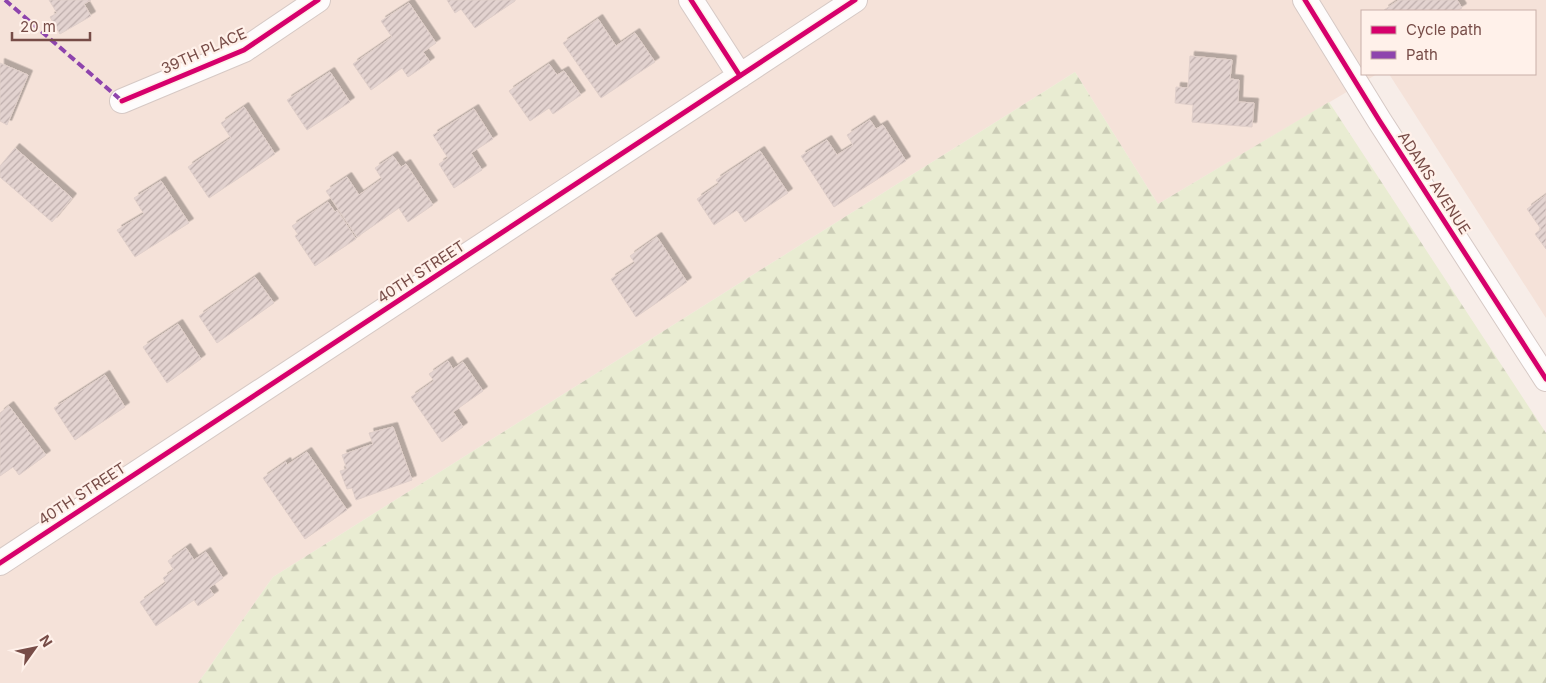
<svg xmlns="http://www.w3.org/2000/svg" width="1546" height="683" font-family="Inter,sans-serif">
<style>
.residential{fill:#f5e2d9}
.forest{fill:url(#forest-firs)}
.building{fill:url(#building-hatch);stroke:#e0cfca;filter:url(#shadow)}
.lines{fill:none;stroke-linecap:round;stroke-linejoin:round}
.minor-casing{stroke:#d6c9c5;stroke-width:26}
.minor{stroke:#fefcfc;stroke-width:24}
.quiet{stroke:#8e44ad;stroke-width:4;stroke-dasharray:8 4;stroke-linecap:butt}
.cycleway-casing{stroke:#fff1ea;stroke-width:8}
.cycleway{stroke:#d6006c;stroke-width:5}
.labels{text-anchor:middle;stroke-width:4.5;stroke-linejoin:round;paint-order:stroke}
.street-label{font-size:15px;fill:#774c47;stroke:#fff1ea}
</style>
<defs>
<pattern id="forest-firs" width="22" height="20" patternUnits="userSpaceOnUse" patternTransform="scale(1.25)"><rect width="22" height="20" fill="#e9ecd2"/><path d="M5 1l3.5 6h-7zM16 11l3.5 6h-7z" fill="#cbccb6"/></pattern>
<pattern id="building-hatch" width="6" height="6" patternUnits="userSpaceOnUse" patternTransform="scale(1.25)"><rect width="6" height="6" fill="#e3d3d0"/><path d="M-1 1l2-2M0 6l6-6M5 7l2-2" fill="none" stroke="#bdadab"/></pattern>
<filter id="shadow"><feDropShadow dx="4.5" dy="-4.5" stdDeviation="0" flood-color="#0004"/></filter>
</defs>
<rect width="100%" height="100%" fill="#f7ede8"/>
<path class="residential" d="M0,0H1546V318L1389,74H1535V11H1362V74H1377L1158,204L1075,72L273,577L198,683H0Z"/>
<path class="forest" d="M1075,72L1158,204L1329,102L1546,433V683H198L273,577Z"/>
<path class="building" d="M49,0H91L84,4L91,16L60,34L50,17L57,13Z
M447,0H515V1L475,28L461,9L455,13Z
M1399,0H1457L1462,8L1457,11H1385L1384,10Z
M409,3L436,43L423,52L430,62L408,77L402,68L371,90L353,64L392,37L381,21Z
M598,19L616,46L635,33L655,62L601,98L563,43Z
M1190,56L1232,60L1230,79L1239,80L1238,102L1254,103L1252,127L1192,122L1193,105L1175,103L1176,87L1188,88Z
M0,63L28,75L7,125L0,121Z
M549,64L557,75L564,71L581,95L553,114L549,108L530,121L509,91Z
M330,72L350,102L307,130L287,100Z
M244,107L275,154L209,198L188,167L231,138L221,123Z
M474,109L493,139L471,153L482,170L454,188L439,164L448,158L433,135Z
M870,120L876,129L883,125L906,161L834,207L801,156L827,140L837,155L853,145L847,135Z
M15,148L72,198L52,222L0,177V166Z
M760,151L788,193L745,222L737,210L714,225L697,199L719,184L716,180Z
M393,156L401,167L406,164L433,205L408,222L399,208L357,237L326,191L347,177L359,195L382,179L375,168Z
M161,181L189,223L135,257L117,230L144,214L134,198Z
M1546,195V249L1535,234L1541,229L1527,209Z
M328,202L335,212L337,210L356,239L315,266L295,236L298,234L292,226Z
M657,237L687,282L636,317L611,279L635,263L630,256Z
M255,277L274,303L217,343L199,316Z
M178,324L201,359L167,383L143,347Z
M448,361L453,369L463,362L483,391L453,412L463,427L442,442L411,397L434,381L429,374Z
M105,375L125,407L75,440L54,408Z
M9,406L46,455L19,475L13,467L0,476V413Z
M393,427L412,480L356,500L352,488L347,489L340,471L347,469L342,455L373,444L369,433Z
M307,452L347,510L305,539L263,478L286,462L287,465Z
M186,548L194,560L206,552L223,578L209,588L214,595L198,606L194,600L156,626L140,602L166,583L163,578L174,570L168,561Z"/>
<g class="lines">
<defs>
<path id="minor" d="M691,0L740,76
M1305,0L1379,120L1546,379
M122,101L244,50L318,0
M0,563L855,0"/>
</defs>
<use href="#minor" class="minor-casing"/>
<use href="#minor" class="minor"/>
<path class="quiet" d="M5,0L122,101"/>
<defs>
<path id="cycleway" d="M691,0L740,76
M1305,0L1379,120L1546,379
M122,101L244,50L318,0
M0,563L855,0"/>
</defs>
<use href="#cycleway" class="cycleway-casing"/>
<use href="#cycleway" class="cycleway"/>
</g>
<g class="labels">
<g class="street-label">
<text transform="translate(204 51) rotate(-24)" y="5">39TH PLACE</text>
<text transform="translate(1434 183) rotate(57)" y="5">ADAMS AVENUE</text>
<text transform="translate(421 272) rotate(-33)" y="5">40TH STREET</text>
<text transform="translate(82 494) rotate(-33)" y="5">40TH STREET</text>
</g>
</g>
<rect x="1361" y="10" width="175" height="65" fill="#fff1ea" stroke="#c9afa9"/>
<rect x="1371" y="26" width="25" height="8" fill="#d6006c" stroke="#c9afa9"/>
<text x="1406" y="35" font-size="15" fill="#774c47">Cycle path</text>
<rect x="1371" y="51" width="25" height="8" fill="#8e44ad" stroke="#c9afa9"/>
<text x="1406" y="60" font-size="15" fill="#774c47">Path</text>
<g transform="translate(35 648) rotate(57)" stroke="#fff1ea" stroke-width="4" paint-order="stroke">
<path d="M0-4L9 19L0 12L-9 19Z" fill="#774c47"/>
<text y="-8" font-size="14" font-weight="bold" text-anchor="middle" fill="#774c47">N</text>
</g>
<path d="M12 32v8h78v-8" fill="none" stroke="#774c47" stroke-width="2.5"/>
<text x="20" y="32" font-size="15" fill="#774c47" stroke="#fff1ea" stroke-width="4" paint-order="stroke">20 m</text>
</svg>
